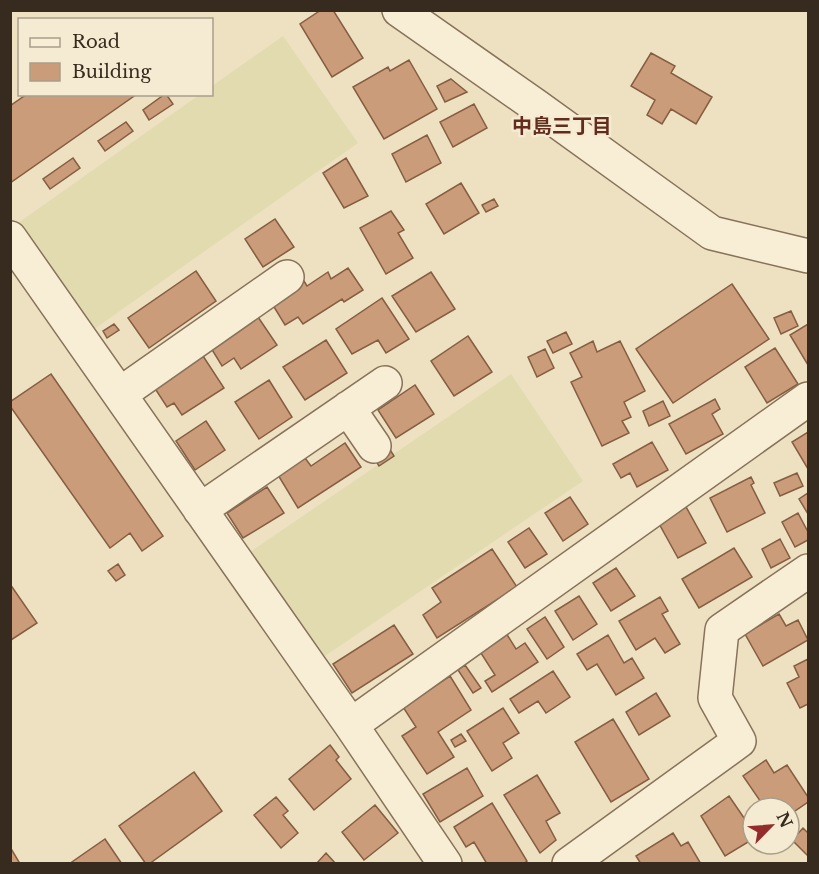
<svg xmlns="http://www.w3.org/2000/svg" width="819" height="874" font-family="'Libre Baskerville','Noto Sans JP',serif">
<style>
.farmland{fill:#e3dbb0}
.building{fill:#cb9c79;stroke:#855d40;stroke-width:1.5}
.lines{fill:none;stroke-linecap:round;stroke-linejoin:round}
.street-casing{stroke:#87725a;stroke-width:36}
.street{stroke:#f8eed5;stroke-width:33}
.labels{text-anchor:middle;stroke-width:5;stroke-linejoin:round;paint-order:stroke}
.neighbourhood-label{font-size:20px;font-weight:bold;fill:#632d1e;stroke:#f5ebd2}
</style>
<rect width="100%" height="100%" fill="#ede1c2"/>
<path class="farmland" d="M283,36L358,143L93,330L18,223L199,95L212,94V86Z
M511,374L583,481L322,658L250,552Z"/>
<path class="building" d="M321,10H333L363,58L332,77L300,24Z
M651,53L675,66L671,73L712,97L696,124L671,109L662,124L647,115L655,100L631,86Z
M409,60L437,109L384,139L353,87L388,67L390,71Z
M451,79L467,92L445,102L437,86Z
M27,94H137L10,183V106Z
M165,94H166L173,104L149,120L143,110Z
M474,104L487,128L453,147L440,122Z
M126,122L133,131L105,151L98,141Z
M427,135L441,163L406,182L392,154Z
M73,158L80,168L50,189L43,179Z
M346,158L368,196L344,208L323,173Z
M461,183L479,213L444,234L426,204Z
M494,199L498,206L486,212L482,205Z
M391,211L404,230L398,233L413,258L386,274L360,228Z
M275,219L294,247L263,267L245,239Z
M348,268L363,290L344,302L342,299L303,324L298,317L285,325L271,302L304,281L307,286L328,272L331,279Z
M196,271L216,301L149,348L128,318Z
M431,272L455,309L416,332L392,296Z
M732,284L769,339L673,403L636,349Z
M382,298L409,339L386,353L378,340L352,354L336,329Z
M791,311L798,326L781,334L774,318Z
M258,317L277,345L241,369L234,358L222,366L211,348Z
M114,324L119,330L107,338L103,331Z
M808,324V365L790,335Z
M566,332L572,344L553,353L547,341Z
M468,336L492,372L454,396L431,361Z
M326,340L347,373L305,400L283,367Z
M593,341L597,352L620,341L645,391L624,402L631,417L622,421L629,433L602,446L571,382L582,377L570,353Z
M775,348L798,384L767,403L745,367Z
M545,349L554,368L537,377L528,357Z
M203,356L224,388L182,415L174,403L167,407L154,387Z
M51,374L163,536L142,551L130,533L110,548L10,406V402Z
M269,380L292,417L259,439L235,402Z
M415,385L434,414L396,438L378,410Z
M715,399L720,409L712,414L723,434L686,454L669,424Z
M663,401L670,416L649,426L643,411Z
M206,421L225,450L195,470L176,441Z
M808,432V469L792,442Z
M652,442L668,470L637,487L630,473L621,478L613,464Z
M345,443L361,467L298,508L278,475L305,458L311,466Z
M389,448L394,456L379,466L374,458Z
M797,473L803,486L780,496L774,483Z
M751,477L754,483L751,485L765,513L727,532L710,498Z
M267,487L284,513L243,538L227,513Z
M808,493V514L799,499Z
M570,497L588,524L563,541L545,513Z
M685,505L706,543L678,558L657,520Z
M798,513L808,532V540L795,547L782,522Z
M529,528L547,554L525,568L508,542Z
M780,539L790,558L771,568L762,549Z
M734,548L752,577L699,608L682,579Z
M492,549L517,587L437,638L423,615L441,602L432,588Z
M118,564L125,575L116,581L108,571Z
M616,568L635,596L611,611L593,583Z
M10,584L37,623L11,640L10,639Z
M579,596L597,624L573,640L555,611Z
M660,597L668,611L662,614L680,644L665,653L655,638L636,650L619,621Z
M779,614L786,626L798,620L808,640L763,666L745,634Z
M545,617L564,647L547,659L527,629Z
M394,625L413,654L352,693L333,664Z
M506,633L516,649L525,643L538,662L492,692L485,681L495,675L479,650Z
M608,635L624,663L632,658L644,678L616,695L597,664L587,670L577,654Z
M808,659V704L800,708L787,683L799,677L794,666Z
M465,665L481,688L473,693L458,670Z
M553,671L570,697L546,713L538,701L519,713L510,699Z
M450,676L471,710L438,732L454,757L427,774L402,736L416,727L403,707Z
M656,693L670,716L639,735L626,712Z
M503,708L519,733L503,743L512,758L492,771L467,731Z
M613,719L649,779L611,802L575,742Z
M461,734L466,741L455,747L451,740Z
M330,745L339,757L336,760L351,779L314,810L289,779Z
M766,760L774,773L787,765L808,797V802L789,815V808H765L743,776Z
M467,768L483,796L440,822L423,794Z
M194,772L222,811L149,864H146L119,826Z
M537,775L560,813L546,821L556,840L540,853L504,795Z
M729,796L753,831V839L725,856L701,816Z
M276,797L288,811L283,815L298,833L281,848L254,815Z
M492,803L527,861L523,864H487L474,842L466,847L454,827Z
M375,805L398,833L364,860L342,832Z
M803,828L808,833V856L792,840Z
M673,833L681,846L688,842L701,864H641L636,856Z
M105,839L122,864H69Z
M10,847L19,862L16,864H10Z
M326,853L336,864H316Z"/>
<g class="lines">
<defs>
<path id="street" d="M399,10L536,106L712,233L808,256
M10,238L351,725L445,864
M120,394L287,277
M348,408L374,446
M200,510L385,383
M351,725L808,399
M569,864L739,741L715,698L722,630L808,571"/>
</defs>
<use href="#street" class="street-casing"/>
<use href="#street" class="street"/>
</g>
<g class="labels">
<g class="neighbourhood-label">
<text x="562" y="133">中島三丁目</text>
</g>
</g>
<rect width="819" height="874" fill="none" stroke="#372a1e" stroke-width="24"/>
<rect x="18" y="18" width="195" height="78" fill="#f5ebd2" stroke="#a99e8a" stroke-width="1.5"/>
<rect x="30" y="38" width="30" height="9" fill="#f8eed5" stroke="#a99e8a" stroke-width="1.5"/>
<text x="72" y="48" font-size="18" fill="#372a1e">Road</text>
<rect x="30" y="63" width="30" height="18" fill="#cb9c79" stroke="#a99e8a" stroke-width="1.5"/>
<text x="72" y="78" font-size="18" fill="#372a1e">Building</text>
<g transform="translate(771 826) rotate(65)"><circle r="28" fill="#f5ebd2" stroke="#a99e8a" stroke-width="1.5"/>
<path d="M0-4.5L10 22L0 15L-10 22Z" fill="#942c2b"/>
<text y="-9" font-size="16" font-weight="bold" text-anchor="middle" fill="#372a1e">N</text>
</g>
</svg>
